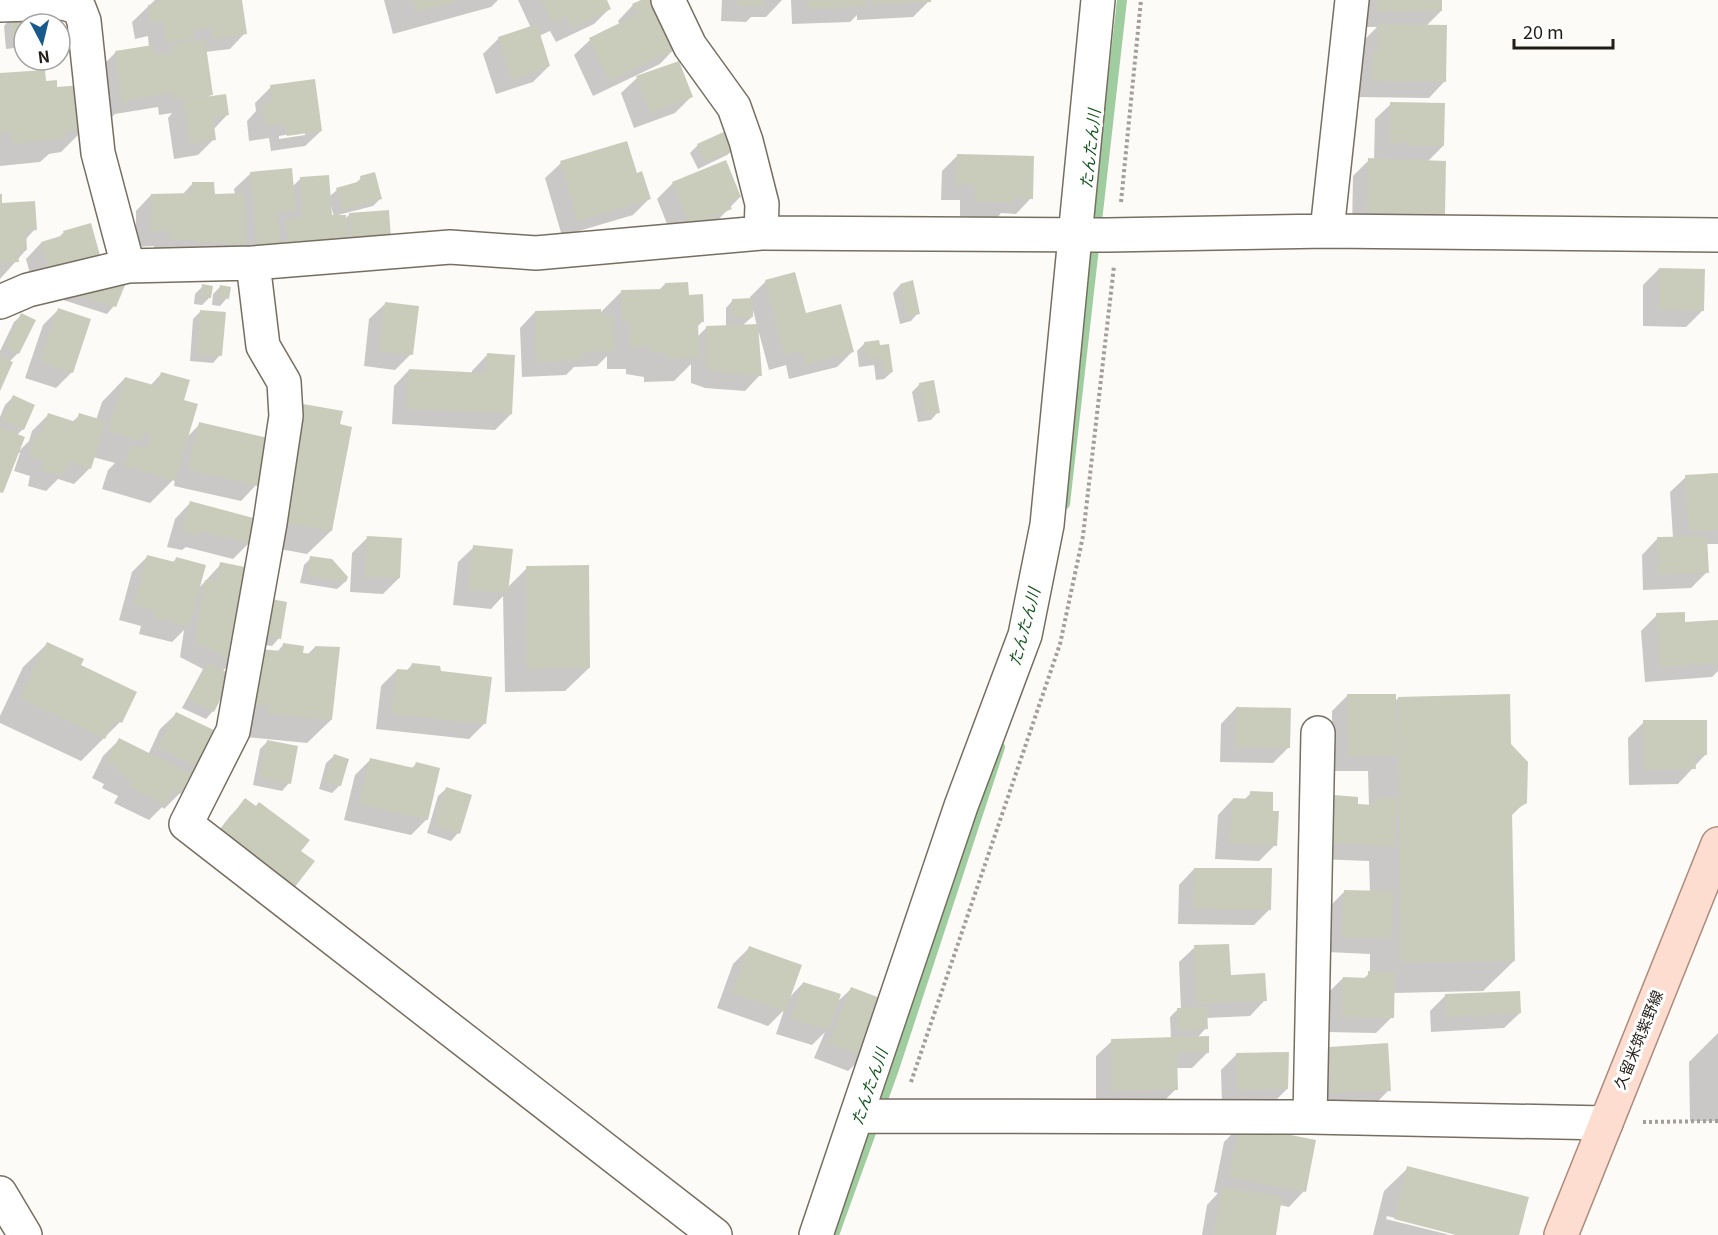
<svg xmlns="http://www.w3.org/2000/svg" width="1718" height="1235" font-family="Georgia,'Noto Sans JP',serif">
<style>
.shadow{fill:#0003;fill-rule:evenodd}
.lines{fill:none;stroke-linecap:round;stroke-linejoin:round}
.stream{stroke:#9fcda0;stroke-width:10}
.building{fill:#caccbb}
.minor-casing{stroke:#776e61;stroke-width:36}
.major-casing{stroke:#ae8a7b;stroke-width:36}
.path{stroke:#a29f9b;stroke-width:4;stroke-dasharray:3 3;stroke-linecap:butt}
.minor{stroke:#fff;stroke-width:33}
.major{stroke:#fcddd0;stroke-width:33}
.labels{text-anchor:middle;stroke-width:6;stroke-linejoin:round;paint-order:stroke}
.street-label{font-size:15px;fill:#201c17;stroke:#fff}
.water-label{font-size:16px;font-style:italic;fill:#15561f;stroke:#fff}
</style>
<rect width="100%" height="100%" fill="#fdfbf8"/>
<path class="shadow" d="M155,0H241L245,33L230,49L205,52L212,94L207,98L227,115L213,130L214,139L198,155L174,159L168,118L172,113L159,115L158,107L115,114L111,118L100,68L115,53L149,48L148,36L135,39L132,22Z
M384,0H498L491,7L393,34Z
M518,0H605L609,9L594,24L556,42L550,31L539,36L549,66L533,82L496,94L483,54L499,38L531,28Z
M644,0L675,48L660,64L593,96L574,55L590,40L620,25L618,21L633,5Z
M722,0H782L766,17H751L746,22L721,21Z
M791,0H929V1L913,17L857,20V15L850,22L792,24Z
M1362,0H1441V11L1426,26L1444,82L1429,98L1357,97L1358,68L1363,63V41L1377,27H1362Z
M11,18L46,24H24V47L6,49L4,26Z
M0,75L45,83L56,88L84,129L61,152L49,154L40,162L0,166Z
M637,78L691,97L675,113L634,128L621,93Z
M271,87L321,131L305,146L271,151L269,138L249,141L247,121L256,111L255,103ZM305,132V135L279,139V136Z
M1391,104L1443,146L1427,162L1443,214L1427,230L1352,228L1353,176L1369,160H1374L1375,119Z
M698,145L735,148L727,155L698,169L690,153Z
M958,155L1031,198L1016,214L1001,213L997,218L960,216V200H941L942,171Z
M561,163L636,175L649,199L633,215L562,236L545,178Z
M250,174L292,187L301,178L329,197L337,190L354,185L361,178L381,198L373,206L338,215L345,219L350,214L388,212L343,248L155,255L154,246L136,247V211L151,195H182L193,183L213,196L235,195L234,189ZM330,206H331L334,217H331Z
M673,183L740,197L714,224L674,241L657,199Z
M0,193L1,205L35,229L25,240L26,250L0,279Z
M90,225L34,289L26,259L41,243L57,239L63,233Z
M1659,269L1702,311L1686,327L1643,326V285Z
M794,274L805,315L852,352L837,367L789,379L786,365L769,370L759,333H757L760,375L745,391L705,388L691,383V364L674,381L644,382V377L626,374V369H607V356L597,366L574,367L566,375L522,377L520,328L535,312L600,313L621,292L659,290L665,284L687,296L702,322L697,327V337L707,327H726V308L733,300L750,299V297L765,282ZM753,310L757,326H742L752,317Z
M126,280L114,306L107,314L57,298Z
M900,285L918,313L911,321L900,324L893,293Z
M203,286L210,297L221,286L227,298L220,306L212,305L213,294L202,305L194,304L195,294Z
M385,304L411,354L395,370L364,366L369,319Z
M59,309L72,372L56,388L25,378L43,325Z
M201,311L220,355L213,363L190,361L193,319Z
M22,315L18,353L9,362L0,388V351L14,322Z
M878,342L892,372L884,379L876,380L874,365L859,367L857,351L865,343Z
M487,355L511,414L495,430L392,424L394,386L409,370L472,374V371Z
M161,374L182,401L186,438L200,424L256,485L241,501L174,486L175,478L150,503L102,489L108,470L115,463L93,457L90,468L74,484L58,479L46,491L28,486L30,476L14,471L20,453L18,452L29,441L32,431L48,415L72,422L80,415L96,420L102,402L125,378L150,386Z
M920,384L938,412L931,420L918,422L912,392Z
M13,397L23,429L17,435L0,494V417L5,405Z
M304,405L338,426L331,531L307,554L258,545L280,429Z
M1718,474V544H1706L1707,572L1691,588L1643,590L1642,555L1657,539L1673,538L1670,492L1686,477Z
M190,503L249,543L233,559L186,547L182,550L167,547L175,519Z
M367,538L399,578L383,594L350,592L352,553Z
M474,547L508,587L527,568L589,668L565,691L505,692L503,596L491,609L453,605L458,562Z
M148,556L172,563L176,559L198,589L221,564L232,661L222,672L213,711L206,719L182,708L203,669L180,657L184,630L172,642L139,634L141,626L119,620L132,572Z
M312,557L345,582L337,589L300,583L304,565Z
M259,607L279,638L272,646L253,643Z
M1657,615L1683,624L1718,621V671L1712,677L1645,682L1641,631Z
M47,644L79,666L120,722L81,761L0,723V716L23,667Z
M283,645L302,654L307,655L315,647L331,720L307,743L246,737L236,674L277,652Z
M412,665L484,724L469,739L376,729L381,686L397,670L406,671Z
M1348,695L1395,702L1398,698L1509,744L1525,802L1510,817L1514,961L1483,991L1393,993L1392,1017L1376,1033L1326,1032L1327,994L1343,978L1363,979L1370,973V954L1327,952L1329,907L1345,891L1370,892L1369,861L1316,859L1319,813L1335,797L1356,805L1369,806L1368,771H1332V711Z
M1236,708L1289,747L1273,763L1220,762L1221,724Z
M176,714L200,768L185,782L180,793L164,809L162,807L149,820L114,803L118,796L102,788L104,784L92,778L103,756L119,740L148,755L160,729Z
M1644,722L1705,755L1678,784L1629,785L1628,738Z
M267,742L289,783L282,791L253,785L260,749Z
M334,756L340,785L332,793L319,789L326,763Z
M370,760L411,769L416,764L427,819L411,835L344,820L355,775Z
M446,789L458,833L451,841L427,833L438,796Z
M1251,793L1271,812L1275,845L1259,861L1215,859L1218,815L1233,799L1244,800Z
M246,800L256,807L206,847L230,816Z
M1194,869L1270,909L1254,925L1178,924L1179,885Z
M1195,947L1229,976L1265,1000L1250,1016L1206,1018V1028L1197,1038L1208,1052L1192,1068H1176V1089L1160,1105L1096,1106V1056L1112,1041L1171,1039L1170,1017L1177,1010H1181L1179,962Z
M749,948L788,999L803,983L835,1004L851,989L864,1056L848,1071L814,1058L825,1032L812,1045L776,1034L784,1010L768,1026L717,1008L733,964Z
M1445,996L1520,1013L1504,1028L1431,1032L1430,1011Z
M1718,1033V1121H1690L1689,1062Z
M1330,1049L1389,1090L1373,1106L1316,1108L1314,1064Z
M1237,1054L1287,1089L1271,1105H1222L1221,1070Z
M1240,1126L1304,1191L1289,1207L1279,1205L1274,1235H1202L1207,1205L1218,1193L1214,1192L1224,1142Z
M1408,1168L1517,1235H1462L1387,1216L1386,1219L1450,1235H1373L1384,1191Z"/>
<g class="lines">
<path class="stream" d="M1065,504L1122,0
M834,1235L894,1069L1000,747"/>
</g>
<path class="building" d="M160,0H242L247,34L213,39L212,28L193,30L194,38L166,42L163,21L150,24L148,5L161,3Z
M413,0H457V1L417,12Z
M541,0H607L611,9L572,28L566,16L552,23Z
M641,0H654L677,49L609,81L589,38L638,14L632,4Z
M737,0H764V6H737Z
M807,0H867V6L807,9Z
M872,0H931V2L872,5Z
M1377,0H1442V11L1377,12Z
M46,14L47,24H24V41L13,42L11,17Z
M537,24L550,66L512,80L498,37Z
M1378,24L1447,25L1446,82L1372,81L1373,51H1378Z
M205,39L213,95L175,100L173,92L128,100V103L122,104L115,51L153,45L155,55L173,52L172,44Z
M679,61L693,97L650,113L636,76Z
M45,70L46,81L57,80V87L82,85L86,130L65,132V139L12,144L11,132L0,133V73Z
M315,79L322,131L287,136L285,124L265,126L262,104L273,102L270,85Z
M226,94L229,115L213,118L216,140L190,144L183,100Z
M1390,102L1445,103L1444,146H1408V142L1390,143Z
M728,130L737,148L705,162L697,144Z
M627,141L637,173L642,171L651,199L578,221L560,161Z
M957,154L1034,156L1033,199L1014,198V203L975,201V185H956Z
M1368,158L1446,161L1445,215L1367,212Z
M726,160L741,197L728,202L732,209L690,226L672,182Z
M292,168L296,211L277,213L281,247L258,249L250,172Z
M375,172L382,199L342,210L336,188L361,181L360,176Z
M329,175L332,215H346L349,245L288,249L286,219L303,218L300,177Z
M192,182H214L215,194L245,193L246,246L227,247L226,242L195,243V240H170L169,231L151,232V194L193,193Z
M0,194H2V203L35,201L37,230L26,231L27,250L18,251L19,262L0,263Z
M389,210L391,239L351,241L349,213Z
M91,223L101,259L50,274L41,242L64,235L63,231Z
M1659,268L1705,269L1704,311L1658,310Z
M795,272L806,313L841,304L854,352L805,365L801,351L784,355L765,280Z
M128,278L116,307L63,291Z
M913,280L920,314L907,317L900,284Z
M688,282L689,295L703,294L704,322H698L699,358L667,359V354L649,351V346L630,347V321H622L621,290L665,289V283Z
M202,284L213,286L211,298L201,297Z
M220,285L231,287L229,299L218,297Z
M753,298V317L733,318L732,299Z
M385,302L419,306L413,355L379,351Z
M58,308L91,319L73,373L40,362Z
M601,309V315H613L615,351L583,352V360L537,362L535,311Z
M200,310L226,312L222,356L197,354Z
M21,313L36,320L19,354L5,347Z
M758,324L762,376L722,373L706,367V326Z
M879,340L880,345L889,344L893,372L883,373L881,358L867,360L864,342Z
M487,353L515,355L512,414L407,409L409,369L486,373Z
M0,357L13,362L0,391Z
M161,372L190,380L184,400L198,404L175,481L125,466L131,445L147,449L151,434L144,432L141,441L108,431L125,377L157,386Z
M934,380L940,413L925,415L919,383Z
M13,395L35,405L24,430L2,421Z
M303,404L343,411L340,424L352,427L332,531L281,522Z
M48,413L76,422L79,413L106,421L91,469L68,461L63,476L42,470L45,461L29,456L36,432L41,435Z
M199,422L268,438L258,486L188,470Z
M0,427L25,437L3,493L0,492Z
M1718,473V530L1689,531L1685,475Z
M190,501L257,519L251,544L200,531L199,536L182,531Z
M367,536L402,538L400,578L365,577Z
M1707,536L1709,573L1658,575L1657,537Z
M473,545L513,549L508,593L468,590Z
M147,555L175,562L176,557L206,565L189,627L154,618L156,610L134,605Z
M310,556L332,559L348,577L346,582L307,576Z
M220,562L250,568L234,662L195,641L205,580L216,581Z
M589,565L590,668L527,669L526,566Z
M266,598L287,602L281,639L260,636Z
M1685,612V622L1718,620V663L1660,667L1656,613Z
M47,642L84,659L81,665L137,692L122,723L115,720L105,739L20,698Z
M283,643L304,646L303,653L314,654L315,646L340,647L332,720L269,714V705L253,704L259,649L282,651Z
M207,663L233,675L214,712L189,700Z
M412,663L440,666L441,671L492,677L486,724L391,714L397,669L410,670Z
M1347,694H1396L1397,756H1348Z
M1510,694L1511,744L1528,762L1527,803L1512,812L1515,961L1401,963L1398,697Z
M1236,707L1291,708L1290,748L1235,747Z
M176,712L218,732L201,769L158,748Z
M1643,720H1707V755L1695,756L1696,769L1644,770Z
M119,738L191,774L181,794L174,790L166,805L129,787L132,781L117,772L119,768L106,762Z
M267,740L298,746L291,784L259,778Z
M334,754L349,759L341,786L325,781Z
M370,758L414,768L416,762L440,768L428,820L359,804Z
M446,787L472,795L460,834L434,826Z
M1250,791L1273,792V811H1279L1277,846L1230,844L1233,798L1250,799Z
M1334,795L1358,797V804L1375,805V797L1397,798L1395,847L1331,843Z
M245,798L256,806L259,802L310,840L301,851L315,861L294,888L220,831Z
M1194,868H1272L1271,910L1193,909Z
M1344,890L1393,891L1391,939L1342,937Z
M1229,944L1231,975L1265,973L1267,1001L1196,1004L1194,945Z
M749,946L802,965L785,1012L732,993Z
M1368,971L1395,972L1394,1018L1341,1017L1343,977L1368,978Z
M803,982L841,994L829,1030L791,1019Z
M851,987L888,1001L866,1057L829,1043Z
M1520,991L1521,1013L1446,1017L1445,994Z
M1207,1007L1208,1029L1178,1031L1177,1008Z
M1209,1036V1053H1177L1178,1090L1111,1091V1039Z
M1388,1043L1391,1091L1331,1093L1329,1047Z
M1289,1052L1288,1089L1237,1090L1236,1053Z
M1239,1125L1316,1140L1306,1192L1229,1177Z
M1407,1166L1529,1197L1519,1235H1456L1394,1219Z
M1222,1187L1282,1197L1276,1235H1214Z"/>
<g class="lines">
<defs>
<path id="minor" d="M668,0L690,46L734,107L746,141L762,204L761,233
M0,5L64,3L79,8L84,21L98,153L128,266
M1327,231L1352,0
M253,263L263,346L284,382L286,416L270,523L233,731L186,824L715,1235
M0,302L28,290L128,266L253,263L450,247L536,253L761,233L1108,235L1327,231L1718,235
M857,1116L1310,1117L1606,1123
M1310,1117L1318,733
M0,1193L25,1235
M816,1235L961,806L1025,635L1047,525L1098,0"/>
<path id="major" d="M1561,1235L1718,844"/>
</defs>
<use href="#minor" class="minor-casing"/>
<use href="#major" class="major-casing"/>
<path class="path" d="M1121,202L1141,0
M911,1082L1060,644L1083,536L1114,266
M1643,1122L1718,1121"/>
<use href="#minor" class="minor"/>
<use href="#major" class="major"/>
</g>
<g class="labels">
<g class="street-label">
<text transform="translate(1639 1040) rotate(-68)" y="5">久留米筑紫野線</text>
</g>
<g class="water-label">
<text transform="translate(1090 149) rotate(-84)" y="6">たんたん川</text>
<text transform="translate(1024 627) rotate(-75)" y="6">たんたん川</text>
<text transform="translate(869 1087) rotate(-71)" y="6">たんたん川</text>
</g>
</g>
<g transform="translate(42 42) rotate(173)"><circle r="28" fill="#ffffff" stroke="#a6a4a2" stroke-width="1.5"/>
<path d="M0-4.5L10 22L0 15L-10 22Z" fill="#18598e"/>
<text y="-9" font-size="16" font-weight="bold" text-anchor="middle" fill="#201c17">N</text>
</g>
<path d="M1514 39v9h99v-9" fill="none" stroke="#201c17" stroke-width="3"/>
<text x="1523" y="39" font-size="18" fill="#201c17" stroke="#ffffff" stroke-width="4.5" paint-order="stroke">20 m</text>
</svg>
